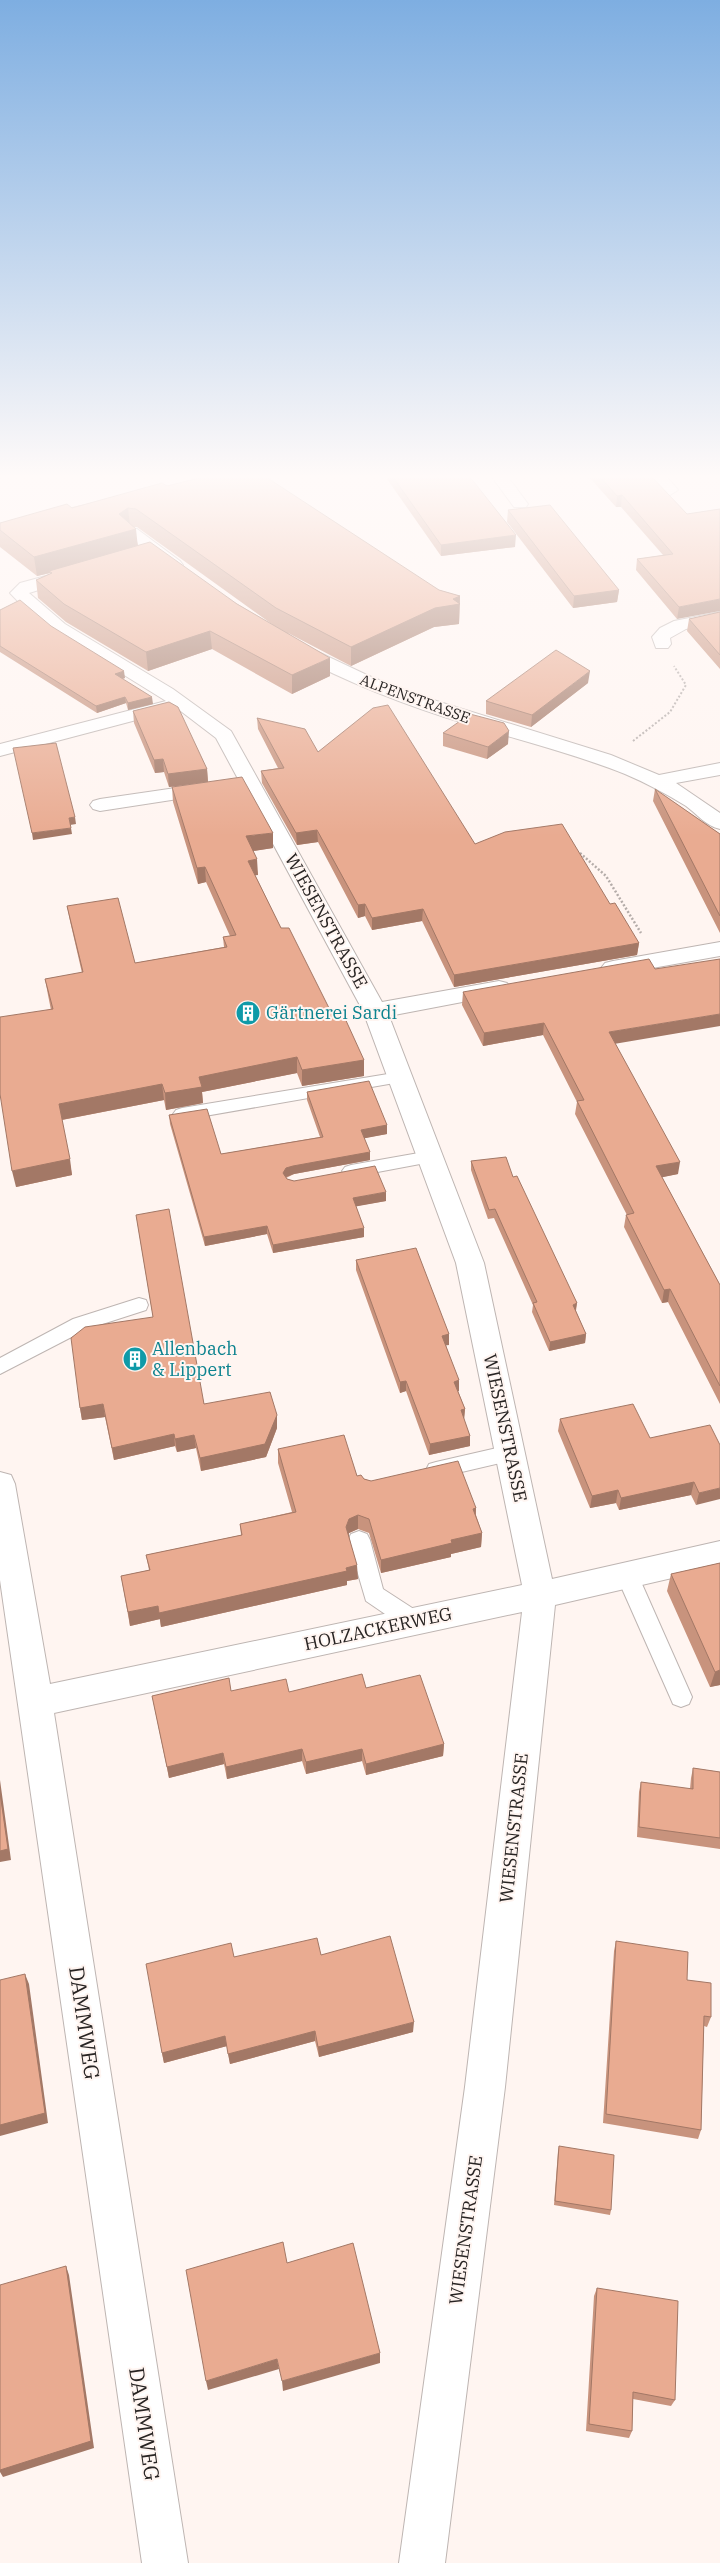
<svg xmlns="http://www.w3.org/2000/svg" width="720" height="2563" font-family="'IBM Plex Serif',serif">
<style>
.lines{fill:none;stroke-linecap:round;stroke-linejoin:round}
.service-casing{stroke:#beb5b2;stroke-width:2}
.minor-casing{stroke:#beb5b2;stroke-width:2}
.path-far1{stroke:#b4aca9;stroke-width:2;stroke-dasharray:2 2;stroke-linecap:butt}
.path{stroke:#b4aca9;stroke-width:2.5;stroke-dasharray:2 2;stroke-linecap:butt}
.service{fill:#fff;fill-rule:evenodd}
.minor{fill:#fff;fill-rule:evenodd}
.wall{fill:#c8937d;fill-rule:evenodd}
.shaded-wall{fill:#a37866}
.building{fill:#e9ab91;stroke:#a37866}
.labels{text-anchor:middle;stroke-width:4;stroke-linejoin:round;paint-order:stroke}
.far-street-label{font-size:15px;fill:#282423;stroke:#fff5f1}
.street-label{font-size:18px;fill:#282423;stroke:#fff5f1}
.culture-label{font-size:18px;fill:#0d838f;stroke:#fff5f1;text-anchor:start}
.near-street-label{font-size:21px;fill:#282423;stroke:#fff5f1}
</style>
<rect width="100%" height="100%" fill="#fff5f1"/>
<g class="lines">
<defs>
<path id="service" d="M400,1072L406,1073L408,1077L406,1081L182,1120L176,1118L173,1114L176,1110L182,1108Z
M430,1151L436,1153L439,1157L436,1161L351,1177L345,1175L342,1171L345,1167L351,1165Z
M139,1298L146,1300L148,1305L146,1310L87,1329L0,1374V1358L73,1319Z
M510,1445L517,1447L520,1453L517,1459L436,1478L429,1476L426,1470L429,1464L436,1462Z
M359,1531L367,1534L370,1540L383,1589L423,1615L426,1622L423,1629L415,1632L407,1629L366,1601L348,1540L351,1534Z
M627,1566L635,1569L638,1575L692,1697L689,1704L681,1707L673,1704L670,1697L616,1575L619,1569Z"/>
<path id="minor" d="M492,477H508L528,504L526,507H514Z
M650,477H667L678,490L670,495L664,493Z
M131,528L137,529L180,561L183,565L180,569H168L125,537L123,533Z
M72,569L78,570L81,574L78,578L29,593L65,624L173,689L231,731L382,1002L499,981L507,983L511,988L507,993L499,995L389,1016L484,1263L552,1579L720,1541V1567L555,1605L505,2087L445,2563H399L465,2087L522,1612L54,1713L188,2563H142L0,1580V1472L11,1475L15,1484L50,1684L522,1585L456,1263L363,1011L216,738L178,709L0,756V744L166,701L53,631L31,615L10,593L20,583Z
M720,612V622L686,629L670,638L671,644L668,648H656L652,637L660,628L674,621Z
M297,642L369,676L414,694L611,755L659,775L720,763V775L676,783L720,813V829C706,826 697,814 686,806C667,794 646,783 625,774C575,754 522,741 470,725C407,706 348,683 290,652L288,648L290,644Z
M210,783L217,785L220,789L217,793L100,811L93,809L90,805L93,801L100,799Z
M720,942V956L613,975L605,973L601,968L605,963L613,961Z"/>
</defs>
<use href="#service" class="service-casing"/>
<use href="#minor" class="minor-casing"/>
<path class="path-far1" d="M633,741L670,712L686,685L674,666"/>
<path class="path" d="M580,853L606,876L641,933"/>
<use href="#service" class="service"/>
<use href="#minor" class="minor"/>
</g>
<path class="wall" d="M387,477H470L515,547L441,556L387,479Z
M589,477H652L687,514L720,509L677,619L636,570L637,559L663,555L621,507H616Z
M167,486L439,590L460,596L459,624L434,627L351,666L288,633L330,676L292,694L212,649L148,671L66,622L38,598L36,580L50,574V573L37,576L0,547V523ZM133,527H137L273,625L138,545Z
M508,510L619,590L617,602L573,608L507,522Z
M0,610L51,626L125,678L122,679L153,704L128,710L126,703L97,713L0,652Z
M720,612V669L687,631L689,619Z
M588,683L531,727L486,714V701Z
M133,711L207,769L208,782L169,787L164,772L155,773L134,723Z
M257,718L318,752L475,844L610,904L639,943L637,955L454,987L422,921L372,930L365,916L358,918L318,842L297,845L262,783L261,771L278,768L258,729Z
M443,733L508,744L487,759L443,746Z
M172,787L273,848L253,851L258,875H255L281,928L333,1016L364,1060V1076L302,1086L297,1073L202,1092L203,1103L166,1110L164,1100L62,1120L72,1175L16,1187L51,1010L48,995L45,979L82,973L70,921L67,906L135,963L224,947L223,937L230,936L206,882L198,884L173,802Z
M655,789L720,834V933L653,801Z
M463,992L615,1043L678,1174L662,1177L720,1285V1404L668,1302L662,1303L624,1227L626,1215H627L575,1114L577,1102L543,1035L483,1046L462,1005Z
M307,1092L387,1125V1134L364,1138L370,1160L294,1174L286,1178L287,1179L294,1181L386,1201L356,1206L364,1237L273,1253L267,1234L205,1246L170,1124L169,1115L221,1154L320,1137L307,1100Z
M471,1161L513,1177L577,1303L576,1311L586,1334L585,1343L549,1351L532,1312L533,1305L494,1218L488,1219L471,1170Z
M136,1215L204,1404L277,1428L266,1457L201,1471L196,1448L177,1452L175,1446L114,1460L105,1417L82,1420L80,1408L153,1317Z
M356,1260L449,1334V1345H446L459,1391H458L465,1409L464,1420L470,1436V1446L429,1455L406,1391L400,1393L356,1270Z
M560,1419L650,1438L720,1445L696,1505L691,1495L619,1510L616,1503L590,1508L558,1431Z
M278,1449L357,1476L364,1479L476,1508V1515L482,1533L481,1547L451,1554V1557L381,1573L369,1533L358,1529L349,1533V1535L358,1579L347,1581V1585L161,1627L160,1619L130,1626L121,1576L149,1570L146,1555L241,1535L240,1524L292,1512L278,1463Z
M720,1563V1685L710,1687L667,1591L671,1574Z
M366,1688L444,1744L443,1756L366,1775L362,1761L306,1774L302,1761L227,1779L224,1764L169,1778L152,1696L231,1691L289,1692Z
M693,1768L720,1772V1849L637,1837L639,1792L641,1782L690,1789L691,1778Z
M616,1941L687,1980L711,2017L707,2027L704,2026L701,2130L698,2139L603,2123L614,1951Z
M321,1955L413,2032L319,2057L315,2041L230,2064L227,2046L164,2063L162,2053L234,1957Z
M559,2146L611,2210L610,2215L554,2205L558,2151Z
M597,2288L675,2400L671,2406L633,2399L632,2431L629,2438L586,2431L594,2296Z"/>
<path class="shaded-wall" d="M622,495L621,507H616L617,496Z
M128,508L130,526L119,514Z
M136,529L138,548L49,571L50,573L37,576L34,557Z
M516,535L515,547L441,556V545Z
M619,590L617,602L573,608L574,596Z
M460,596L459,624L434,627L351,666V647Z
M720,599V611L677,619L679,607Z
M210,631L212,649L148,671L146,652Z
M330,658V676L292,694V675Z
M124,671L125,678L116,681L115,674Z
M590,671L588,683L531,727L532,715Z
M125,697L126,703L97,713L96,706Z
M152,697L153,704L128,710V703Z
M509,731L508,744L487,759L488,747Z
M163,759L164,772L155,773L154,760Z
M207,769L208,782L169,787L168,774Z
M75,817L76,824L70,825L69,818Z
M71,828L72,834L33,840L32,833Z
M317,830L318,842L297,845L296,833Z
M273,833V848L247,852L246,836Z
M257,859L258,875L249,876L248,861Z
M205,867L206,882L198,884L197,868Z
M365,904V916L358,918V905Z
M423,909L422,921L372,930V918Z
M639,943L637,955L454,987V975Z
M720,1014V1026L608,1045L609,1032Z
M544,1023L543,1035L483,1046L484,1033Z
M297,1057V1073L202,1092L203,1103L166,1110L165,1093L199,1077Z
M364,1060V1076L302,1086V1070Z
M162,1084L164,1100L61,1120L59,1104Z
M387,1125V1134L361,1139V1130Z
M370,1152V1160L294,1174L286,1177L283,1182V1173L286,1168L293,1166Z
M70,1159L72,1175L16,1187L12,1171Z
M680,1162L678,1174L654,1179L656,1166Z
M386,1192V1201L353,1207V1198Z
M267,1226V1234L205,1246L204,1237Z
M364,1228V1237L273,1253V1245Z
M670,1289L668,1302L662,1303L664,1290Z
M577,1303L575,1313L573,1305Z
M449,1334V1345L441,1346L442,1336Z
M586,1334L585,1343L549,1351L550,1342Z
M459,1380V1391L453,1392L454,1382Z
M406,1381V1391L400,1393V1382Z
M103,1404L105,1417L82,1420L80,1408Z
M465,1409L464,1419L460,1420L461,1410Z
M277,1415V1428L266,1457L201,1471L200,1458Z
M174,1434L175,1446L114,1460L112,1448Z
M194,1435L196,1448L177,1452L175,1439Z
M470,1436V1446L429,1455L430,1444Z
M694,1482L691,1495L619,1510L621,1498Z
M720,1488V1499L696,1505L699,1493Z
M618,1490L616,1503L590,1508L592,1496Z
M476,1508L475,1522L473,1509Z
M358,1515V1529L349,1533L346,1541V1527L349,1519Z
M482,1533L481,1547L451,1554V1557L381,1573V1560L451,1540Z
M357,1565L358,1579L347,1581V1585L161,1627L159,1613Z
M158,1606L160,1619L130,1626L128,1612Z
M720,1670V1685L710,1687L715,1672Z
M444,1744L443,1756L366,1775V1764Z
M302,1749V1761L227,1779L226,1767Z
M362,1749V1761L306,1774V1762Z
M223,1753L224,1764L169,1778L167,1767Z
M0,1780L11,1860L0,1862Z
M25,1974L29,1984L48,2123L0,2136V2125Z
M414,2022L413,2032L319,2057L318,2047Z
M315,2031V2041L230,2064L228,2054Z
M225,2036L227,2046L164,2063L162,2053Z
M66,2266L69,2275L94,2448L3,2477L0,2472V2470Z
M380,2353V2363L283,2391L282,2381Z
M277,2359L279,2369L208,2390L206,2381Z"/>
<path class="building" d="M203,477H266L439,590L460,596L453,599L460,604L435,608L351,647L276,608L136,509L128,508L119,514L136,529L34,557L0,530V523L67,504L72,508L162,483L167,486Z
M393,477H470L516,535L441,545Z
M600,477H652L687,514L720,509V599L679,607L637,559L673,554L622,495L617,496Z
M550,505L619,590L574,596L508,510Z
M150,542L237,604L330,658L292,675L210,631L146,652L64,604L36,580L52,573L49,571Z
M20,600L51,626L124,671L115,674L152,697L128,703L125,697L96,706L0,646V610Z
M720,612V655L689,619Z
M556,650L590,671L532,715L486,701Z
M169,702L178,707L207,769L168,774L163,759L154,760L133,711Z
M388,705L475,844L505,832L562,824L610,904L615,903L639,943L454,975L423,909L372,918L365,904L358,905L317,830L296,833L261,771L284,768L257,718L305,729L318,752L373,708Z
M470,714L504,723L509,731L488,747L443,733Z
M56,743L75,817L69,818L71,828L32,833L13,748Z
M242,777L273,833L246,836L257,859L248,861L281,928H289L333,1016L343,1014L364,1060L302,1070L297,1057L199,1077L202,1087L165,1093L162,1084L59,1104L70,1159L12,1171L0,1094V1017L53,1009L45,979L83,972L67,906L118,898L135,963L227,947L223,937L236,935L205,867L197,868L172,787Z
M655,789L720,834V916Z
M649,959L655,969L720,959V1014L609,1032L680,1162L656,1166L720,1285V1386L670,1289L664,1290L626,1215L634,1213L577,1101L584,1100L544,1023L484,1033L463,992Z
M369,1081L387,1125L361,1130L370,1152L293,1166L286,1168L283,1173L287,1179L294,1181L375,1166L386,1192L353,1198L364,1228L273,1245L267,1226L204,1237L169,1115L207,1109L221,1154L323,1137L307,1092Z
M506,1157L513,1177L517,1176L577,1303L573,1305L586,1334L550,1342L533,1303L537,1302L495,1209L489,1210L471,1161Z
M169,1209L204,1404L270,1392L277,1415L265,1444L200,1458L194,1435L175,1439L174,1434L112,1448L103,1404L80,1408L71,1338L85,1327L153,1317L136,1215Z
M416,1248L449,1334L442,1336L459,1380L454,1382L465,1409L461,1410L470,1436L430,1444L406,1381L400,1382L356,1260Z
M633,1404L650,1438L710,1425L720,1445V1488L699,1493L694,1482L621,1498L618,1490L592,1496L560,1419Z
M344,1435L357,1476L361,1475L364,1479L371,1481L458,1461L476,1508L473,1509L482,1533L451,1540L452,1543L381,1560L369,1519L358,1515L349,1519L346,1527L357,1565L346,1568L347,1571L159,1613L158,1606L128,1612L121,1576L150,1570L146,1555L242,1535L240,1524L296,1512L278,1449Z
M720,1563V1670L715,1672L671,1574Z
M362,1674L366,1688L420,1675L444,1744L366,1764L362,1749L306,1762L302,1749L226,1767L223,1753L167,1767L152,1696L229,1678L231,1691L286,1679L289,1692Z
M693,1768L720,1772V1838L639,1827L641,1782L693,1789Z
M0,1793L8,1849L0,1851Z
M390,1936L414,2022L318,2047L315,2031L228,2054L225,2036L162,2053L146,1964L231,1943L234,1957L317,1938L321,1955Z
M616,1941L688,1952L687,1980L711,1983V2017L704,2016L701,2130L606,2114Z
M25,1974L45,2113L0,2125V1980Z
M559,2146L614,2155L611,2210L555,2201Z
M283,2242L287,2263L353,2243L380,2353L282,2381L277,2359L206,2381L186,2270Z
M66,2266L91,2441L0,2470V2285Z
M597,2288L678,2301L675,2400L633,2392L632,2431L589,2424Z"/>
<linearGradient id="sky" x2="0" y2="1"><stop stop-color="#7eaee1"/><stop offset="0.57" stop-color="#fffaf9"/><stop offset="1" stop-color="#fffaf9" stop-opacity="0"/></linearGradient>
<rect width="720" height="836" fill="url(#sky)"/>
<defs>
<symbol id="building-disc" viewBox="-11 -11 22 22"><circle r="9.5" fill="#0f9aa8" stroke="#fff5f1"/><path d="M-4-6H4V6H1V3H-1V6H-4ZM-2.5-4.3h1.7v1.8h-1.7ZM.8-4.3h1.7v1.8H.8ZM-2.5-1h1.7V.8h-1.7ZM.8-1h1.7V.8H.8Z" fill="#fff"/></symbol>
</defs>
<g fill-rule="evenodd">
<use href="#building-disc" x="234" y="999" width="28" height="28"/>
<use href="#building-disc" x="121" y="1345" width="28" height="28"/>
</g>
<g class="labels">
<g class="far-street-label">
<text transform="translate(415 699) rotate(20)" y="5">ALPENSTRASSE</text>
</g>
<g class="street-label">
<text transform="translate(326 921) rotate(61)" y="6">WIESENSTRASSE</text>
<text transform="translate(505 1428) rotate(78)" y="6">WIESENSTRASSE</text>
<text transform="translate(378 1629) rotate(-12)" y="6">HOLZACKERWEG</text>
<text transform="translate(514 1828) rotate(-84)" y="6">WIESENSTRASSE</text>
<text transform="translate(466 2230) rotate(-82)" y="6">WIESENSTRASSE</text>
</g>
<g class="culture-label">
<text x="266" y="1019">Gärtnerei Sardi</text>
<text x="152" y="1355">Allenbach<tspan x="152" dy="21">&amp; Lippert</tspan></text>
</g>
<g class="near-street-label">
<text transform="translate(84 2023) rotate(82)" y="7">DAMMWEG</text>
<text transform="translate(144 2424) rotate(82)" y="7">DAMMWEG</text>
</g>
</g>
</svg>
